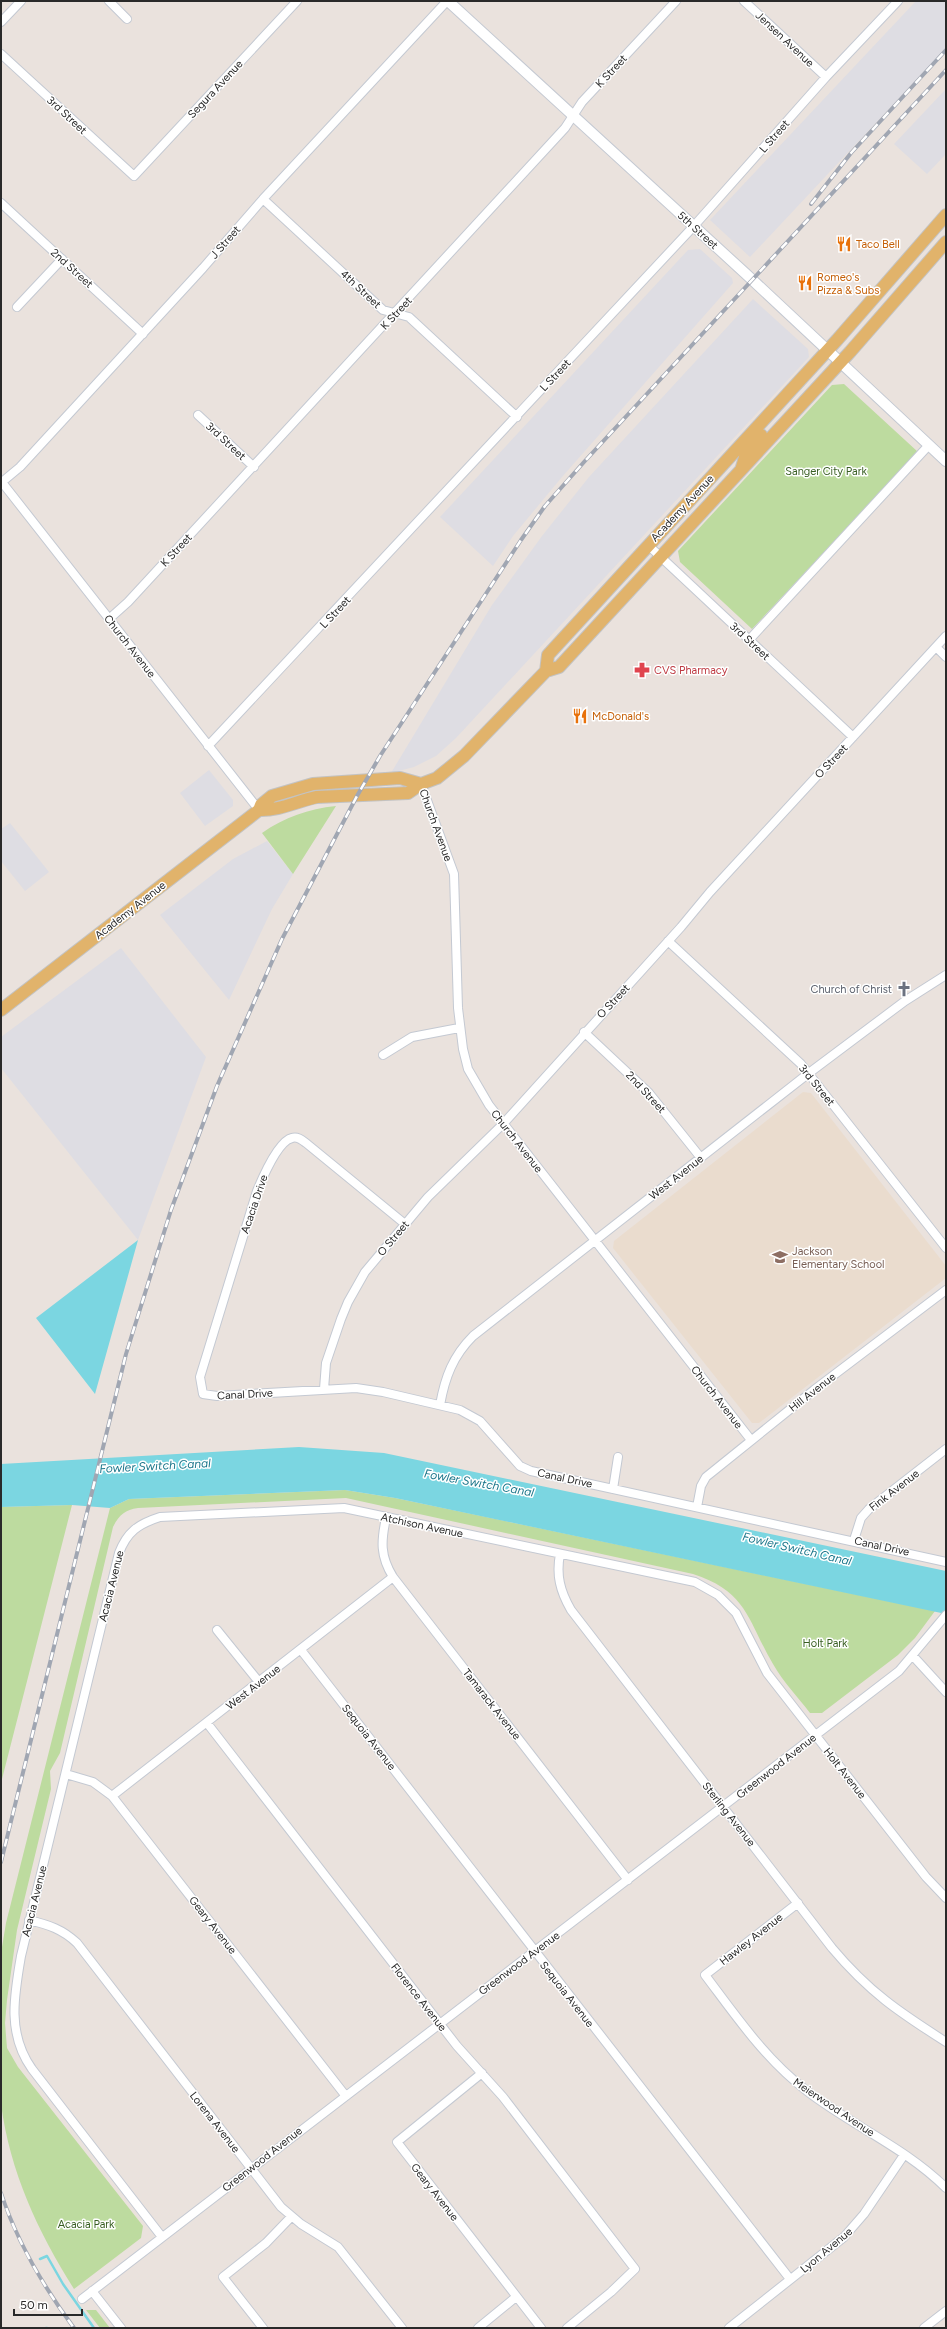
<svg xmlns="http://www.w3.org/2000/svg" width="947" height="2329" font-family="Figtree,sans-serif">
<style>
.industrial{fill:#dedde3}
.education{fill:#eadcce}
.green{fill:#bddb9f}
.water{fill:#7bd6e1}
.lines{fill:none;stroke-linecap:round;stroke-linejoin:round}
.stream{stroke:#7bd6e1;stroke-width:2.5}
.minor-casing{stroke:#c4c9d2;stroke-width:10}
.tertiary-casing{stroke:#c4c9d2;stroke-width:12}
.primary-casing{stroke:#c3c3c3;stroke-width:14}
.minor{stroke:#fff;stroke-width:8}
.tertiary{stroke:#fff;stroke-width:10}
.primary{stroke:#e1b36b;stroke-width:12}
.rail-casing{stroke:#a0a6b2;stroke-width:4}
.rail{stroke:#fff;stroke-width:2.5;stroke-dasharray:8;stroke-linecap:butt}
.labels{text-anchor:middle;stroke-width:3;stroke-linejoin:round;paint-order:stroke}
.street-label{font-size:11px;fill:#292929;stroke:#fff}
.food-label{font-size:11px;fill:#c56008;stroke:#fff;text-anchor:start}
.park-label{font-size:11px;fill:#385e22;stroke:#fff}
.health-label{font-size:11px;fill:#be3a42;stroke:#fff;text-anchor:start}
.worship-label{font-size:11px;fill:#5b616d;stroke:#fff;text-anchor:end}
.education-label{font-size:11px;fill:#785e54;stroke:#fff;text-anchor:start}
.water-label{font-size:12px;font-style:italic;fill:#1c778b;stroke:#fff}
</style>
<rect width="100%" height="100%" fill="#eae2dd"/>
<path class="industrial" d="M916,1H946V48L750,257L710,220Z
M946,89V154L927,174L894,144Z
M700,249L732,278L733,283L562,477L513,536L493,566L440,517L688,250Z
M753,299L808,349L809,357L456,738L436,756L414,767L391,773L492,605L542,536L589,477Z
M209,770L233,800V806L205,826L180,793Z
M10,823L49,872L25,891L1,861V829Z
M267,841L293,874L272,909L229,1000L160,915L233,859Z
M121,948L206,1057L138,1240L1,1068V1037Z"/>
<path class="education" d="M803,1092L811,1093L946,1266V1278L759,1423H752L613,1248L614,1241Z"/>
<path class="green" d="M844,384L918,452L752,629L680,562L678,551L832,385Z
M336,806L293,874L262,833C285,817 308,809 336,806Z
M345,1490L395,1498L935,1611L915,1638L898,1655L822,1713H810C798,1697 783,1682 773,1664C747,1620 748,1592 693,1574L346,1498L138,1508C125,1510 119,1515 113,1527L60,1753L50,1771L51,1789L17,1930L7,2000L5,2023L7,2048L18,2067L143,2226L141,2238L74,2289C38,2232 10,2172 1,2104V1953L6,1923L110,1508L129,1499Z
M72,1505L1,1783V1507Z
M86,2310H96L110,2328H100Z"/>
<path class="water" d="M138,1240L95,1394L36,1318Z
M299,1447L384,1453L946,1571V1614L395,1498L345,1490L129,1499L110,1508L72,1505L1,1507V1464Z"/>
<g class="lines">
<path class="stream" d="M40,2259L47,2256L63,2284L94,2328
M46,2328H47"/>
<defs>
<path id="minor" d="M109,1L127,19
M744,1L826,77
M1,22L21,1
M1,54L134,176L297,1
M263,199L383,310L409,317L517,417
M1,203L143,334
M17,307L62,259
M198,415L254,467
M1,481L259,810
M2,482L20,467L203,268L263,199L447,1
M648,545L853,737
M109,619L128,602L565,128L582,102L676,1
M749,640L929,445
M936,647L946,657
M208,746L693,227L826,77L898,1
M421,784L454,874L458,1008L463,1049L468,1069L489,1105L751,1440
M668,941L801,1064L946,1248
M584,1032L649,1093L701,1158
M383,1055L412,1037L459,1028
M405,1224L306,1143C302,1140 297,1136 292,1138C278,1141 262,1179 257,1191L200,1377L203,1394L217,1396L356,1388L383,1392L460,1410L480,1421L520,1466L531,1471L946,1562
M324,1389L326,1363L341,1319L348,1302L365,1272L428,1197L503,1124L681,927L710,892L946,636
M440,1405C445,1377 453,1356 473,1336L809,1073L905,1001L946,975
M613,1489L618,1457
M697,1507L701,1486L706,1477L814,1390L946,1290
M386,1518C381,1541 380,1556 393,1577L628,1880
M854,1540L861,1518L869,1509L946,1449
M560,1554C556,1575 560,1591 571,1610L832,1948C869,1992 899,2012 946,2042
M217,1630L259,1682
M301,1650L790,2279
M913,1656L946,1692
M207,1723L457,2046L503,2097L635,2269L611,2292L567,2328
M66,1774L93,1782L112,1796L345,2095
M112,1796L393,1577
M798,1903L705,1975C736,2016 765,2059 807,2091C851,2125 906,2148 946,2188
M29,1920C49,1925 62,1929 77,1943L281,2207L301,2224L338,2247L402,2328
M482,2073L397,2142L541,2328
M162,2237L32,2069C7,2034 14,1996 21,1956L119,1553C127,1532 138,1524 160,1517L344,1508L695,1582L718,1595L736,1613L767,1673L926,1877L946,1898
M92,2291L121,2328
M82,2299L899,1671L946,1615
M263,2328L223,2277L266,2243L291,2217
M478,2328L516,2297
M729,2328L844,2237L864,2214L904,2155
M924,2328L946,2311"/>
<path id="tertiary" d="M448,1L746,274L946,461"/>
<path id="primary" d="M742,467L747,451L761,435
M546,671L548,655L837,340L946,215
M259,810C279,811 297,801 317,797L408,793L421,784L437,778L464,756L546,671L559,667L850,352L946,242
M1,1010L259,810L261,805L272,796L313,784L400,778L421,784"/>
</defs>
<use href="#minor" class="minor-casing"/>
<use href="#tertiary" class="tertiary-casing"/>
<use href="#primary" class="primary-casing"/>
<use href="#minor" class="minor"/>
<use href="#tertiary" class="tertiary"/>
<use href="#primary" class="primary"/>
<defs>
<path id="rail" d="M811,204L851,153L946,50
M1,1862L126,1354L171,1210L217,1086L282,939L357,796L380,756L521,540L545,506L584,462L946,70
M1,2193C17,2242 43,2286 74,2328"/>
</defs>
<use href="#rail" class="rail-casing"/>
<use href="#rail" class="rail"/>
</g>
<defs>
<symbol id="restaurant-bare" viewBox="-9 -9 18 18"><path d="M-5-6h1v4h1v-4h1v4h1v-4h1v5L-1.5 .5V6h-2V.5L-5-1ZM5-6V6H3V1.5H1.5Q1.5-4 5-6Z" fill="#e8710a" stroke="#fff" stroke-width="2.5" paint-order="stroke"/></symbol>
<symbol id="pharmacy-bare" viewBox="-9 -9 18 18"><path d="M-2-6h4v4h4v4h-4v4h-4v-4h-4v-4h4Z" fill="#e0444e" stroke="#fff" stroke-width="2.5" paint-order="stroke"/></symbol>
<symbol id="church-bare" viewBox="-9 -9 18 18"><path d="M-1.2-6h2.4v3.5h3.3v2.4h-3.3V6h-2.4V-.1h-3.3v-2.4h3.3Z" fill="#6b7280" stroke="#fff" stroke-width="2.5" paint-order="stroke"/></symbol>
<symbol id="school-bare" viewBox="-9 -9 18 18"><path d="M0-5L7-2L0 1L-7-2ZM-4 1L0 2.5L4 1V4Q0 6-4 4Z" fill="#8d6e63" stroke="#fff" stroke-width="2.5" paint-order="stroke"/></symbol>
</defs>
<g fill-rule="evenodd">
<use href="#restaurant-bare" x="833" y="233" width="22" height="22"/>
<use href="#restaurant-bare" x="794" y="272" width="22" height="22"/>
<use href="#pharmacy-bare" x="631" y="659" width="22" height="22"/>
<use href="#restaurant-bare" x="569" y="705" width="22" height="22"/>
<use href="#church-bare" x="893" y="978" width="22" height="22"/>
<use href="#school-bare" x="769" y="1246" width="22" height="22"/>
</g>
<g class="labels">
<g class="street-label">
<text transform="translate(785 39) rotate(43)" y="4">Jensen Avenue</text>
<text transform="translate(611 71) rotate(-47)" y="4">K Street</text>
<text transform="translate(215 89) rotate(-47)" y="4">Segura Avenue</text>
<text transform="translate(67 115) rotate(43)" y="4">3rd Street</text>
<text transform="translate(774 136) rotate(-49)" y="4">L Street</text>
<text transform="translate(698 230) rotate(42)" y="4">5th Street</text>
<text transform="translate(225 242) rotate(-49)" y="4">J Street</text>
<text transform="translate(72 268) rotate(42)" y="4">2nd Street</text>
<text transform="translate(361 289) rotate(43)" y="4">4th Street</text>
<text transform="translate(396 313) rotate(-47)" y="4">K Street</text>
<text transform="translate(555 375) rotate(-47)" y="4">L Street</text>
<text transform="translate(226 441) rotate(43)" y="4">3rd Street</text>
<text transform="translate(682 508) rotate(-47)" y="4">Academy Avenue</text>
<text transform="translate(176 550) rotate(-47)" y="4">K Street</text>
<text transform="translate(335 612) rotate(-47)" y="4">L Street</text>
<text transform="translate(750 641) rotate(43)" y="4">3rd Street</text>
<text transform="translate(130 646) rotate(52)" y="4">Church Avenue</text>
<text transform="translate(831 761) rotate(-47)" y="4">O Street</text>
<text transform="translate(436 825) rotate(70)" y="4">Church Avenue</text>
<text transform="translate(130 910) rotate(-38)" y="4">Academy Avenue</text>
<text transform="translate(613 1001) rotate(-47)" y="4">O Street</text>
<text transform="translate(817 1085) rotate(51)" y="4">3rd Street</text>
<text transform="translate(646 1092) rotate(47)" y="4">2nd Street</text>
<text transform="translate(517 1141) rotate(52)" y="4">Church Avenue</text>
<text transform="translate(676 1177) rotate(-38)" y="4">West Avenue</text>
<text transform="translate(254 1204) rotate(-71)" y="4">Acacia Drive</text>
<text transform="translate(393 1238) rotate(-50)" y="4">O Street</text>
<text transform="translate(812 1392) rotate(-38)" y="4">Hill Avenue</text>
<text transform="translate(245 1394) rotate(-3)" y="4">Canal Drive</text>
<text transform="translate(717 1397) rotate(52)" y="4">Church Avenue</text>
<text transform="translate(565 1478) rotate(12)" y="4">Canal Drive</text>
<text transform="translate(894 1490) rotate(-38)" y="4">Fink Avenue</text>
<text transform="translate(422 1525) rotate(12)" y="4">Atchison Avenue</text>
<text transform="translate(882 1546) rotate(12)" y="4">Canal Drive</text>
<text transform="translate(111 1586) rotate(-76)" y="4">Acacia Avenue</text>
<text transform="translate(253 1687) rotate(-38)" y="4">West Avenue</text>
<text transform="translate(492 1704) rotate(52)" y="4">Tamarack Avenue</text>
<text transform="translate(369 1737) rotate(52)" y="4">Sequoia Avenue</text>
<text transform="translate(776 1766) rotate(-38)" y="4">Greenwood Avenue</text>
<text transform="translate(845 1773) rotate(52)" y="4">Holt Avenue</text>
<text transform="translate(729 1814) rotate(52)" y="4">Sterling Avenue</text>
<text transform="translate(34 1901) rotate(-76)" y="4">Acacia Avenue</text>
<text transform="translate(213 1925) rotate(52)" y="4">Geary Avenue</text>
<text transform="translate(751 1939) rotate(-38)" y="4">Hawley Avenue</text>
<text transform="translate(519 1963) rotate(-37)" y="4">Greenwood Avenue</text>
<text transform="translate(567 1994) rotate(52)" y="4">Sequoia Avenue</text>
<text transform="translate(419 1997) rotate(52)" y="4">Florence Avenue</text>
<text transform="translate(834 2107) rotate(34)" y="4">Meierwood Avenue</text>
<text transform="translate(215 2122) rotate(52)" y="4">Lorena Avenue</text>
<text transform="translate(262 2159) rotate(-38)" y="4">Greenwood Avenue</text>
<text transform="translate(435 2192) rotate(52)" y="4">Geary Avenue</text>
<text transform="translate(826 2250) rotate(-40)" y="4">Lyon Avenue</text>
</g>
<g class="food-label">
<text x="856" y="248">Taco Bell</text>
<text x="817" y="281">Romeo's<tspan x="817" dy="13">Pizza &amp; Subs</tspan></text>
<text x="592" y="720">McDonald's</text>
</g>
<g class="park-label">
<text x="826" y="475">Sanger City Park</text>
<text x="825" y="1647">Holt Park</text>
<text x="86" y="2228">Acacia Park</text>
</g>
<g class="health-label">
<text x="654" y="674">CVS Pharmacy</text>
</g>
<g class="worship-label">
<text x="892" y="993">Church of Christ</text>
</g>
<g class="education-label">
<text x="792" y="1255">Jackson<tspan x="792" dy="13">Elementary School</tspan></text>
</g>
<g class="water-label">
<text transform="translate(155 1466) rotate(-3)" y="4">Fowler Switch Canal</text>
<text transform="translate(479 1483) rotate(10)" y="4">Fowler Switch Canal</text>
<text transform="translate(797 1549) rotate(13)" y="4">Fowler Switch Canal</text>
</g>
</g>
<rect width="947" height="2329" fill="none" stroke="#292929" stroke-width="4"/>
<path d="M14 2309v6h68v-6" fill="none" stroke="#292929" stroke-width="2"/>
<text x="20" y="2309" font-size="12" fill="#292929" stroke="#ffffff" stroke-width="3" paint-order="stroke">50 m</text>
</svg>
